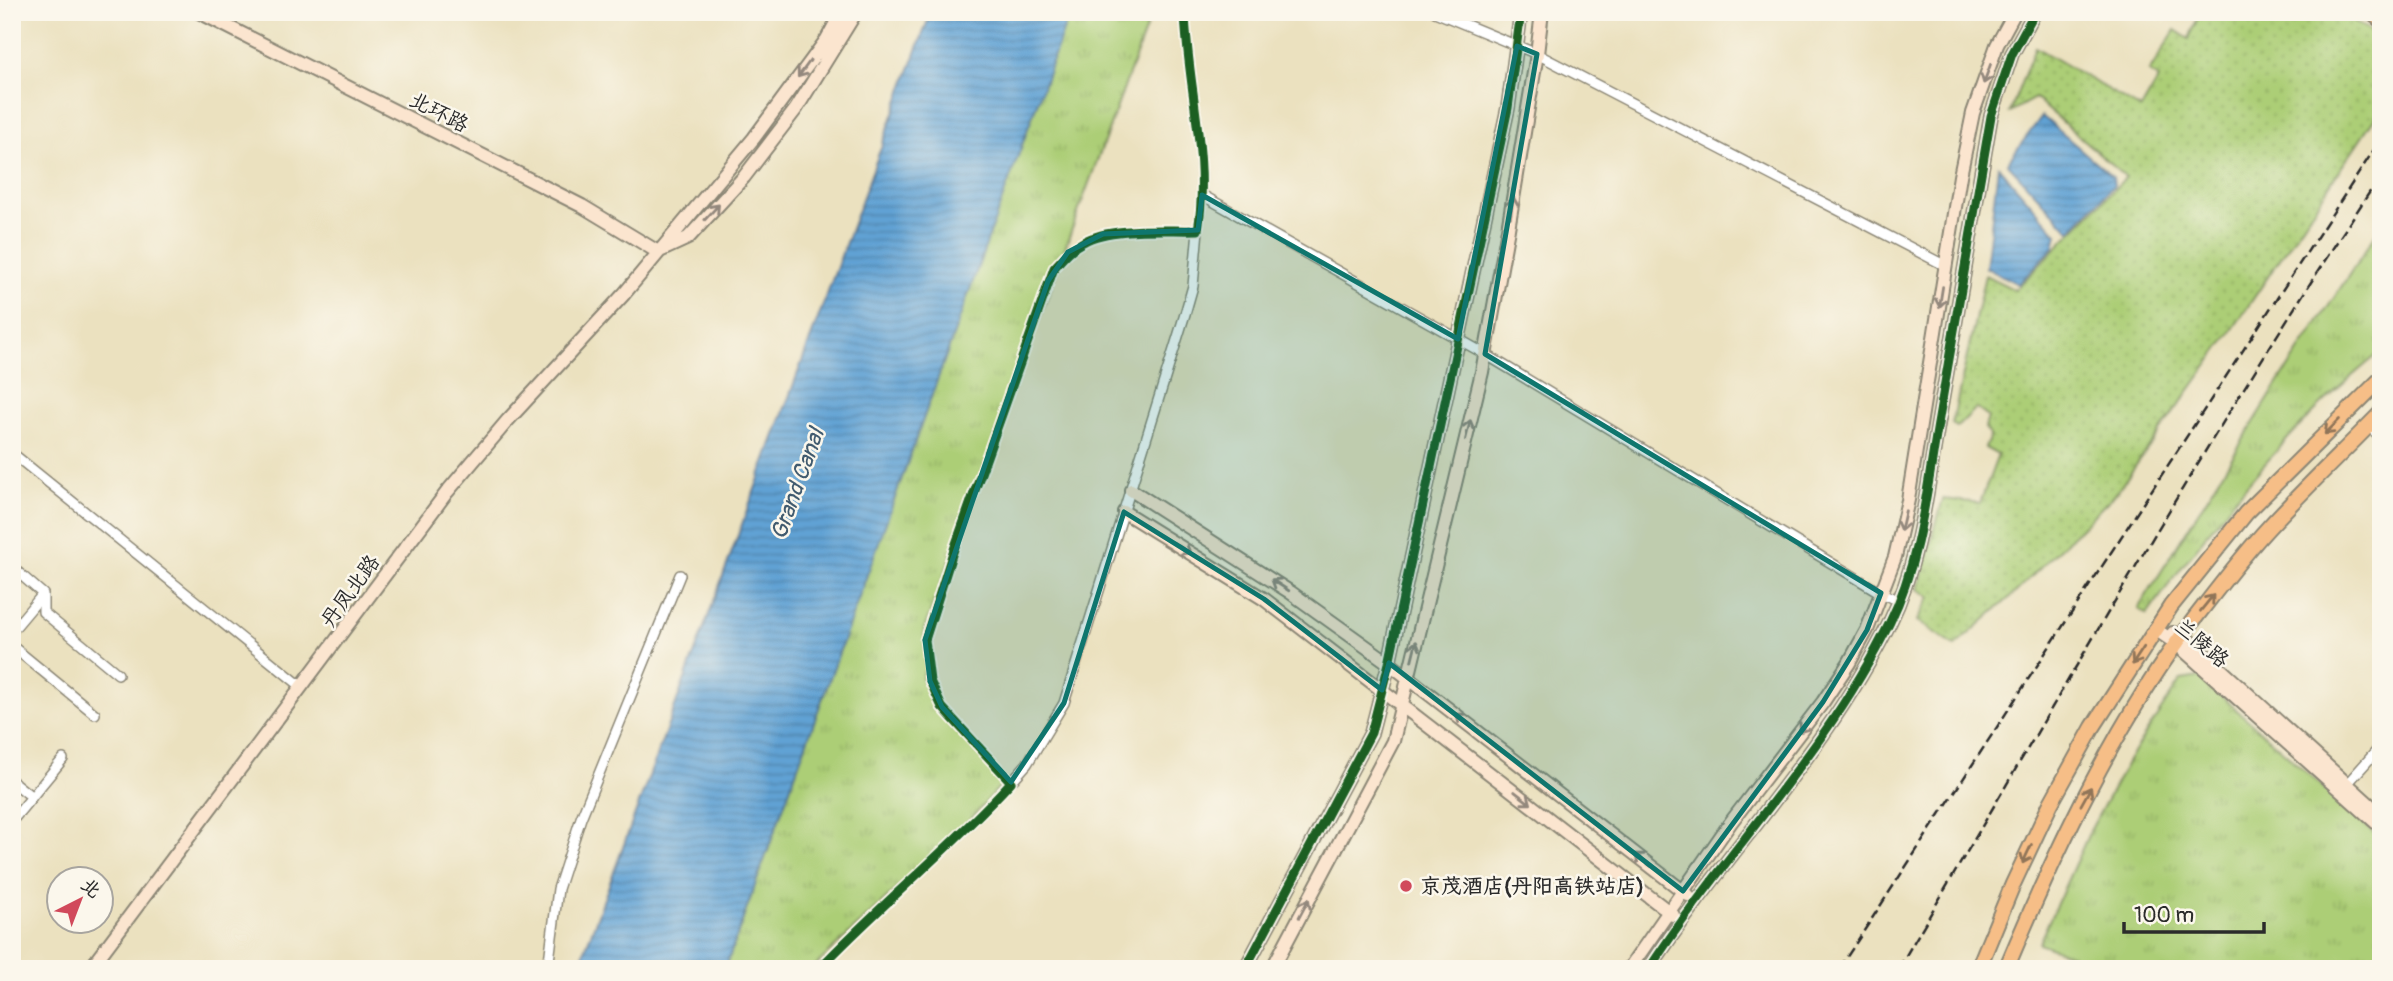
<svg xmlns="http://www.w3.org/2000/svg" width="2393" height="981" font-family="Pangolin,'LXGW WenKai TC',sans-serif">
<style>
.grass{fill:url(#grass-dots);stroke:#6c7c50;stroke-width:2}
.park{fill:url(#park-tufts);stroke:#6c7c50;stroke-width:2}
.water{fill:url(#water-rules);stroke:#466680;stroke-width:2}
.lines{fill:none;stroke-linecap:round;stroke-linejoin:round}
.street-casing{stroke:#8b8675;stroke-width:12}
.secondary-casing{stroke:#8b8675;stroke-width:16}
.primary-casing{stroke:#8b8675;stroke-width:18}
.street{stroke:#fff;stroke-width:9}
.secondary{stroke:#fbe5cf;stroke-width:12}
.primary{stroke:#f6be87;stroke-width:14}
.rail{stroke:#2b2b2b;stroke-width:2.5;stroke-dasharray:10 5;stroke-linecap:butt}
.cycleway-casing{stroke:#fbf7ec;stroke-width:13}
.cycleway{stroke:#1b5e20;stroke-width:9}
.oneway{stroke:#93887d}
.oneway2{stroke:#907459}
.marked{fill:#0f766e;fill-opacity:0.2;stroke:#0f766e;stroke-width:5;stroke-linejoin:round}
.poi-dot{fill:#d1495b;stroke:#fbf7ec;stroke-width:2.5}
.labels{text-anchor:middle;stroke-width:5;stroke-linejoin:round;paint-order:stroke}
.street-label{font-size:21px;fill:#2b2b2b;stroke:#fbf7ec}
.poi-label{font-size:21px;font-weight:bold;fill:#2b2b2b;stroke:#fbf7ec;text-anchor:start}
.water-label{font-size:23px;font-style:italic;fill:#415b6f;stroke:#fbf7ec}
</style>
<defs>
<pattern id="grass-dots" width="8" height="8" patternUnits="userSpaceOnUse" patternTransform="scale(1.75)"><rect width="8" height="8" fill="#acce76"/><path d="M2 2h.1M6 6h.1" fill="none" stroke="#94b166" stroke-width="1.8" stroke-linecap="round"/></pattern>
<pattern id="park-tufts" width="24" height="20" patternUnits="userSpaceOnUse" patternTransform="scale(1.75)"><rect width="24" height="20" fill="#acce76"/><path d="M3 7l-1-3M5 7V3M7 7l1-3M15 17l-1-3M17 17v-4M19 17l1-3" fill="none" stroke="#94b166"/></pattern>
<pattern id="water-rules" width="6" height="5" patternUnits="userSpaceOnUse" patternTransform="scale(1.75)"><rect width="6" height="5" fill="#61a2d4"/><path d="M0 2.5h6" fill="none" stroke="#5084ac"/></pattern>
</defs>
<rect width="100%" height="100%" fill="#fbf7ec"/>
<filter id="ink" filterUnits="userSpaceOnUse"><feTurbulence type="fractalNoise" baseFrequency=".0143" numOctaves="2"/><feDisplacementMap in="SourceGraphic" scale="14" xChannelSelector="R" yChannelSelector="G"/><feConvolveMatrix kernelMatrix="1 2 1 2 8 2 1 2 1" color-interpolation-filters="sRGB"/></filter>
<filter id="wash" filterUnits="userSpaceOnUse"><feTurbulence type="fractalNoise" baseFrequency=".00686" numOctaves="4" result="noise"/><feDisplacementMap in="SourceGraphic" scale="28" xChannelSelector="R" yChannelSelector="G"/><feGaussianBlur stdDeviation="1.57" result="paint"/><feColorMatrix in="noise" values="0 0 0 0 0 0 0 0 0 0 0 0 0 0 0 0 0 1.4 0 .05"/><feComposite in="paint" operator="in"/></filter>
<g filter="url(#wash)">
<rect width="100%" height="100%" fill="#ebe1bf"/>
<path class="grass" d="M2200,12H2340L2381,38V108L2225,341L2116,493L2017,591L1955,646L1917,621L1930,597L1918,589L1943,499L1980,503L1998,455L1985,448L1990,436L1985,428L1988,417L1976,408L1957,427L1952,424L1985,275L2015,290L2126,177L2035,98L2010,112L2035,47L2141,109L2159,78L2149,72L2175,30L2189,39Z"/>
<path class="park" d="M1069,12H1152L924,630L926,667L922,678L937,710L1004,782L971,819L812,969H725Z
M2381,226V352C2291,423 2213,522 2147,615L2138,609L2279,382Z
M2200,677L2381,839V969H2131L2126,965L2123,969H2093L2069,954L2039,943L2090,831L2129,759L2181,680Z"/>
<path class="water" d="M931,12H1070L725,969H578Z
M2042,116L2113,177L2114,185L2070,231L2008,164L2010,159Z
M1998,166L2057,234L2054,247L2018,284L1986,268Z"/>
</g>
<g filter="url(#ink)">
<g class="lines">
<defs>
<path id="street" d="M1435,12L1537,54L1946,266
M1202,195L1485,354L1881,593L1898,600
M2368,426L2381,437
M12,453L302,687
M12,567L43,594V612L118,674
M12,631L43,594
M12,646L95,714
M12,781L32,797
M1011,782L1027,764L1064,703L1185,314L1193,286L1198,230
M2347,784L2381,746
M12,821L63,759
M548,969L558,889L581,818L680,575
M819,969C881,904 951,848 1011,782L942,707L930,681L925,640L952,555L1054,268C1063,258 1071,248 1083,242C1111,226 1166,231 1198,230C1210,159 1187,84 1185,12"/>
<path id="secondary" d="M199,12L582,206L658,252
M662,250L688,238L744,177L796,109L856,12
M1131,490L1290,592L1389,663L1688,895
M1124,512L1264,599L1673,915
M2155,629L2177,644L2381,827
M2173,633L2183,635L2381,815
M90,969L447,492L508,420L624,294L754,138L827,39L842,12
M1245,969L1371,733L1389,663L1508,108L1521,12
M1272,969L1393,741L1482,372L1508,229L1537,54L1542,12
M1629,969L1731,822L1823,702L1849,663L1867,630L1895,557L1908,500L1960,176L1973,113L1997,45L2015,12
M1649,969C1726,851 1828,750 1890,622C1921,559 1927,486 1939,418C1956,317 1974,216 1991,116L2012,54L2035,12"/>
<path id="primary" d="M2371,12L2381,20
M1978,969L2013,884L2051,803L2093,727L2171,606L2246,513L2381,379
M2006,969C2056,850 2116,721 2195,618C2219,587 2243,555 2269,527C2305,488 2344,451 2381,413"/>
</defs>
<use href="#street" class="street-casing"/>
<use href="#secondary" class="secondary-casing"/>
<use href="#primary" class="primary-casing"/>
<use href="#street" class="street"/>
<use href="#secondary" class="secondary"/>
<use href="#primary" class="primary"/>
<path class="rail" d="M1839,969L2381,139
M1898,969C2056,702 2209,433 2381,175"/>
<defs>
<path id="cycleway" d="M819,969C881,904 951,848 1011,782L942,707L930,681L925,640L952,555L1054,268C1063,258 1071,248 1083,242C1111,226 1166,231 1198,230C1210,159 1187,84 1185,12
M1245,969L1371,733L1389,663L1508,108L1521,12
M1649,969C1726,851 1828,750 1890,622C1921,559 1927,486 1939,418C1956,317 1974,216 1991,116L2012,54L2035,12"/>
</defs>
<use href="#cycleway" class="cycleway-casing"/>
<use href="#cycleway" class="cycleway"/>
</g>
<defs><path id="oneway-shaft" d="M-6 0H5M1.5-3L5.5 0L1.5 3" fill="none" stroke-width="1.6" stroke-linecap="round" stroke-linejoin="round" transform="scale(1.75)"/></defs>
<g class="oneway">
<use href="#oneway-shaft" transform="translate(804 69) rotate(126)"/>
<use href="#oneway-shaft" transform="translate(1987 74) rotate(110)"/>
<use href="#oneway-shaft" transform="translate(1512 207) rotate(-81)"/>
<use href="#oneway-shaft" transform="translate(712 212) rotate(-47)"/>
<use href="#oneway-shaft" transform="translate(1941 297) rotate(99)"/>
<use href="#oneway-shaft" transform="translate(1468 430) rotate(-76)"/>
<use href="#oneway-shaft" transform="translate(1903 521) rotate(103)"/>
<use href="#oneway-shaft" transform="translate(1182 548) rotate(32)"/>
<use href="#oneway-shaft" transform="translate(1280 585) rotate(-147)"/>
<use href="#oneway-shaft" transform="translate(1414 651) rotate(-76)"/>
<use href="#oneway-shaft" transform="translate(1464 720) rotate(-142)"/>
<use href="#oneway-shaft" transform="translate(1806 724) rotate(127)"/>
<use href="#oneway-shaft" transform="translate(1523 798) rotate(38)"/>
<use href="#oneway-shaft" transform="translate(1643 860) rotate(-142)"/>
<use href="#oneway-shaft" transform="translate(1304 908) rotate(-62)"/>
</g>
<g class="oneway2">
<use href="#oneway-shaft" transform="translate(2332 427) rotate(135)"/>
<use href="#oneway-shaft" transform="translate(2207 603) rotate(-51)"/>
<use href="#oneway-shaft" transform="translate(2138 656) rotate(123)"/>
<use href="#oneway-shaft" transform="translate(2086 796) rotate(-61)"/>
<use href="#oneway-shaft" transform="translate(2027 854) rotate(115)"/>
</g>
</g>
<path class="marked" d="M1517,46L1537,54L1485,354L1881,593L1867,630L1823,702L1683,891L1389,663L1382,690L1264,599L1124,512L1064,703L1011,782L942,707L930,681L925,640L1048,281L1068,252L1103,234L1198,230L1202,195L1458,339Z"/>
<circle class="poi-dot" cx="1406" cy="886" r="7"/>
<g class="labels">
<g class="street-label">
<text transform="translate(439 112) rotate(27)" y="7">北环路</text>
<text transform="translate(350 591) rotate(-54)" y="7">丹凤北路</text>
<text transform="translate(2202 643) rotate(40)" y="7">兰陵路</text>
</g>
<g class="poi-label">
<text x="1420" y="893">京茂酒店(丹阳高铁站店)</text>
</g>
<g class="water-label">
<text transform="translate(797 484) rotate(-70)" y="8">Grand Canal</text>
</g>
</g>
<rect width="2393" height="981" fill="none" stroke="#fbf7ec" stroke-width="42"/>
<g transform="translate(80 900) rotate(42)"><circle r="33" fill="#fbf7ec" stroke="#a8a59f" stroke-width="2"/>
<path d="M0-5L12 26L0 18L-12 26Z" fill="#d1495b"/>
<text y="-10" font-size="19" font-weight="bold" text-anchor="middle" fill="#2b2b2b">北</text>
</g>
<path d="M2124 922v10h140v-10" fill="none" stroke="#2b2b2b" stroke-width="3.5"/>
<text x="2134" y="922" font-size="21" fill="#2b2b2b" stroke="#fbf7ec" stroke-width="5" paint-order="stroke">100 m</text>
</svg>
